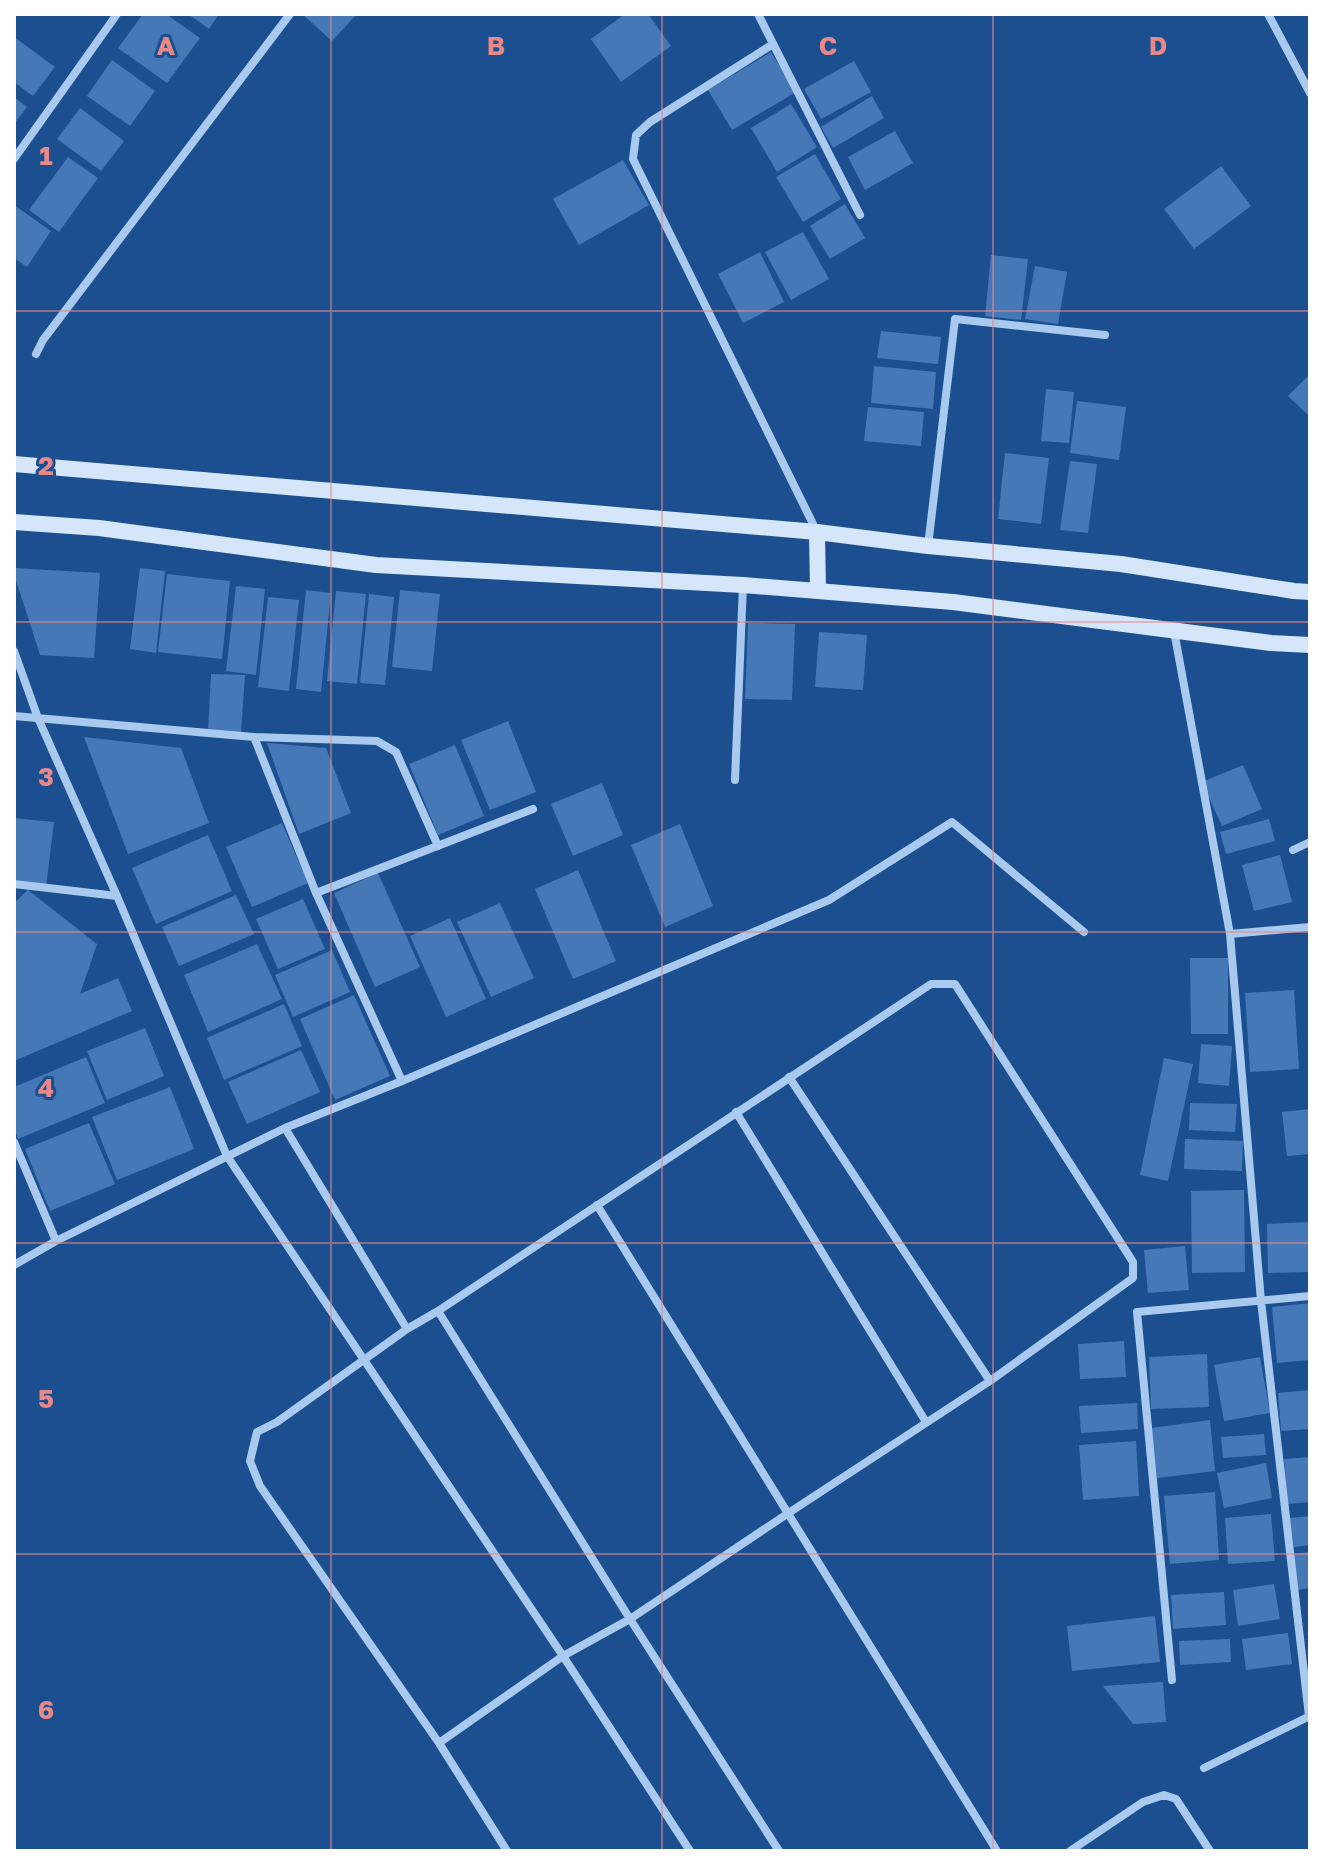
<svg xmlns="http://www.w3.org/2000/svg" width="1324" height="1865" font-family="'Golos Text',sans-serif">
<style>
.building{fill:#4478b7}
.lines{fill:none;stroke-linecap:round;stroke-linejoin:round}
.minor{stroke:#a9c9ee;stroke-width:8}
.secondary{stroke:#d6e6fa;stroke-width:16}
.grid{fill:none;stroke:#e88989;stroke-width:2;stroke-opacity:0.55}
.grid-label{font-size:26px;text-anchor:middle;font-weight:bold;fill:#e88989;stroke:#1b4f8f;stroke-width:6;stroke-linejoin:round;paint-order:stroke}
</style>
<rect width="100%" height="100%" fill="#1b4f8f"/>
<path class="building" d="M143,14H166L200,38L167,83L118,48Z
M188,14H219L209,29Z
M302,14H357L332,41Z
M625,14H648L671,46L621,82L591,39Z
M14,37L55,67L33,96L14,82Z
M771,52L796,92L732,130L708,90Z
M112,60L155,91L130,126L87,96Z
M854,61L871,92L821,119L804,89Z
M872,96L884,118L833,148L821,127Z
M14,97L27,107L14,124Z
M791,104L817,147L777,172L751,128Z
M80,108L124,141L101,171L57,139Z
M895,131L913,163L865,190L848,157Z
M815,154L841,199L803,222L776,177Z
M68,157L98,178L59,232L29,210Z
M623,160L649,205L579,245L553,199Z
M1221,166L1251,206L1194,249L1164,209Z
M845,204L865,238L830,259L810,226Z
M14,205L51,231L27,267L14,258Z
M803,232L829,279L791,300L765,252Z
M760,252L784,302L743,323L718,274Z
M991,255L1028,259L1021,320L985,316Z
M1035,266L1067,272L1058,324L1025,319Z
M881,331L941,337L938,364L877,358Z
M874,366L936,372L933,409L871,403Z
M1310,374V417L1288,396Z
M1046,389L1074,392L1069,443L1041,441Z
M1077,401L1126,407L1119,460L1070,453Z
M868,407L924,412L921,446L864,441Z
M1005,453L1049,458L1041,524L998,519Z
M1070,461L1097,464L1088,533L1060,530Z
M14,568L100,573L94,658L40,655L14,574Z
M140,568L165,571L156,653L130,649Z
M167,574L230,581L222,659L158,652Z
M236,586L265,589L256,675L226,671Z
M306,590L331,593L321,692L296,689Z
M400,590L440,594L432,671L392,667Z
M336,591L366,594L357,684L327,681Z
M369,594L394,597L385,685L360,683Z
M268,597L299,600L289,691L258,687Z
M748,623L795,624L792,700L745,699Z
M819,632L867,635L863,690L815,687Z
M211,674L245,675L241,733L208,732Z
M508,721L536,792L490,810L461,740Z
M84,737L181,748L209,823L128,854Z
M267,743L326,748L351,813L299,834Z
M455,745L484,816L438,835L409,764Z
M1243,765L1262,809L1222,826L1202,782Z
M602,783L623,835L573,856L551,804Z
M14,818L54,822L46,887L14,883Z
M1269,819L1275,841L1226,854L1220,832Z
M282,823L308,883L252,907L226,847Z
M680,824L713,906L665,927L631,845Z
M208,835L232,891L156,924L132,868Z
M1280,855L1292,902L1254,911L1242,865Z
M578,870L616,961L573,979L535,889Z
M378,873L420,967L375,987L334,893Z
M28,890L97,944L80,994L118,978L132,1011L14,1061V903Z
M236,895L254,934L179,966L162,927Z
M303,899L325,949L278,969L256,919Z
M500,903L534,978L491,997L457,922Z
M450,918L486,999L446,1017L410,936Z
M257,944L282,999L208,1032L184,975Z
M332,950L350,992L293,1017L275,975Z
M1190,958H1228V1034H1191Z
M1294,990L1299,1069L1250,1072L1245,993Z
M354,995L390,1076L335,1100L300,1019Z
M284,1004L302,1046L224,1080L207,1038Z
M145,1028L164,1076L107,1100L87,1051Z
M1201,1044L1232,1046L1229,1086L1198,1083Z
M301,1050L320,1092L247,1124L228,1082Z
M86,1057L105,1103L18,1139L14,1129V1087Z
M1164,1058L1193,1064L1168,1181L1140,1175Z
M170,1087L194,1149L117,1180L92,1117Z
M1190,1103L1237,1104L1235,1132L1189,1130Z
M1310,1109V1154L1287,1156L1282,1112Z
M89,1123L115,1184L50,1211L25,1149Z
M1185,1139L1243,1141L1242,1171L1184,1169Z
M1244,1190L1245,1272L1192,1273L1191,1191Z
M1310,1222V1272L1268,1273L1267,1224Z
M1185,1246L1189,1290L1148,1293L1144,1250Z
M1310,1303V1360L1277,1363L1272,1307Z
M1124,1341L1126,1377L1080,1379L1078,1344Z
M1207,1354L1209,1407L1151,1409L1149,1357Z
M1260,1357L1270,1413L1224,1421L1214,1365Z
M1310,1390V1429L1281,1431L1278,1393Z
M1137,1403L1138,1429L1081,1433L1079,1406Z
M1210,1420L1215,1471L1157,1478L1151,1428Z
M1264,1434L1266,1455L1223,1458L1221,1437Z
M1136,1441L1139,1496L1083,1500L1079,1445Z
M1310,1457V1502L1288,1504L1284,1459Z
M1266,1463L1272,1498L1224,1508L1217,1473Z
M1215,1492L1219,1560L1170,1564L1164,1496Z
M1271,1514L1275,1561L1228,1564L1225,1518Z
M1310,1516V1545L1294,1547L1290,1518Z
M1310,1552V1588L1298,1590L1293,1554Z
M1274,1584L1280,1619L1238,1626L1233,1590Z
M1224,1592L1226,1625L1173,1629L1171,1595Z
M1155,1616L1160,1662L1072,1671L1067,1626Z
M1288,1633L1292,1664L1246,1670L1242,1639Z
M1230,1639L1231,1662L1180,1665L1179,1641Z
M1163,1682L1166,1722L1133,1724L1103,1686Z"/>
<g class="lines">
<path class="minor" d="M758,14L860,215
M1268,14L1310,93
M773,44L650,122L636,135L633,159L816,530
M14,159L117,14
M36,354L43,340L290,14
M928,546L955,319L1105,335
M1174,631L1230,934L1261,1301L1309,1716
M14,651L38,718L117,896L227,1156L563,1656L690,1851
M14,716L254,737L377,741L396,752L438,846
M254,737L316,893L402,1081
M735,780L743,585
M1293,850L1310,842
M14,884L117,896
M316,893L533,809
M1230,934L1310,927
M789,1077L990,1381
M736,1112L926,1422
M285,1128L407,1329
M14,1142L56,1241
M597,1205L997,1851
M14,1265L56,1241L285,1128L402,1081L829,900L952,822L1084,932
M438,1311L630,1619L779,1851
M1172,1680L1137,1312L1310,1296
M439,1743L563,1656L630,1619L787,1514L990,1381L1133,1278V1262L955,984H931L438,1311L407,1329L277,1422L257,1432L250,1461L260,1486L439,1743L507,1851
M1204,1768L1310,1716
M1070,1851L1143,1802L1164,1795L1176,1799L1210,1851"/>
<path class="secondary" d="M14,464L817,532L928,546L1121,564L1294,591L1310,592
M14,522L99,528L376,565L743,585L953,602L1271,643L1310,645
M817,532L818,591"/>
</g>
<path class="grid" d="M331,14V1851M662,14V1851M993,14V1851M14,311H1310M14,622H1310M14,932H1310M14,1243H1310M14,1554H1310"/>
<g class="grid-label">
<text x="166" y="55">A</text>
<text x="496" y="55">B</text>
<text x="828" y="55">C</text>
<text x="1158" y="55">D</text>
<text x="46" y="165">1</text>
<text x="46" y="475">2</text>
<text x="46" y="786">3</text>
<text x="46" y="1097">4</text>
<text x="46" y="1408">5</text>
<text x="46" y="1719">6</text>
</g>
<rect width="1324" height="1865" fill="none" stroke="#ffffff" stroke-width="32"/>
</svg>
